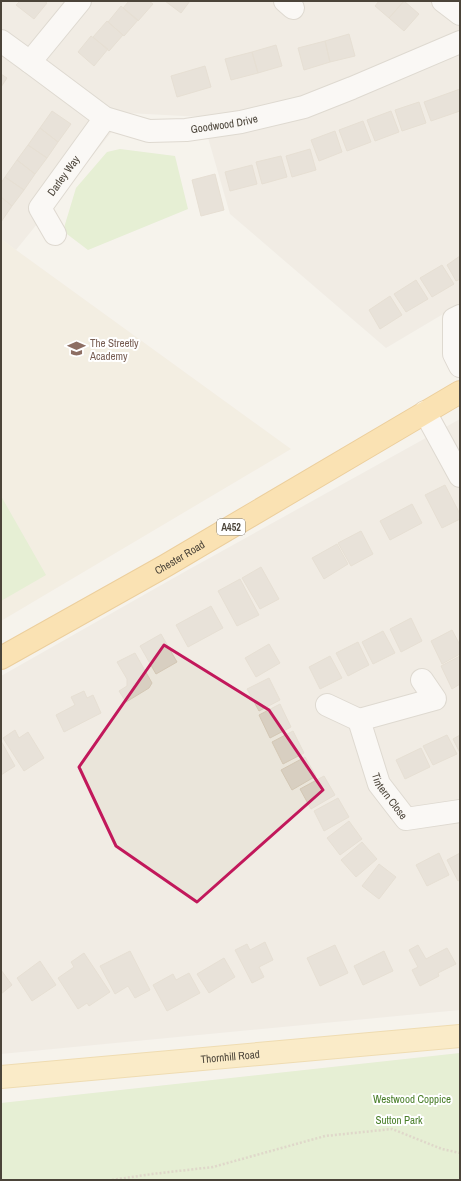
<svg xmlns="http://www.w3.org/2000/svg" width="461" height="1181" font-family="'Archivo Narrow',sans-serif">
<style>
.residential{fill:#eae5da}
.education{fill:#efe8d6}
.green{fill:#d2eab5}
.building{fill:#d8cfc1;stroke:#d3c7b4}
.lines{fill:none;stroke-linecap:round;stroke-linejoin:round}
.minor-casing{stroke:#c2bbae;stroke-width:24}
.major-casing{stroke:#e6c16a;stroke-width:24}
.highway-casing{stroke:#e0a43c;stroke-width:24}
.path{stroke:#c4b79f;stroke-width:2.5;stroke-dasharray:2 2;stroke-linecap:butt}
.minor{stroke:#fff;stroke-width:22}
.major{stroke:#ffe39c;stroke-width:22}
.highway{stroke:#ffcf6e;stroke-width:22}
.marked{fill:none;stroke:#c2185b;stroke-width:3;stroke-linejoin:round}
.labels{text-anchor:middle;stroke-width:4;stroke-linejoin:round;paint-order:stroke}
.shield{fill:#fff;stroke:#817c74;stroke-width:1}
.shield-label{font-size:10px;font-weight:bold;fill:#4b4439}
.street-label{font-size:11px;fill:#4b4439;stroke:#fff}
.education-label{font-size:11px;fill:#785e54;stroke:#fff;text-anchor:start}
.park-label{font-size:11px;fill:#4a7f2a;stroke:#fff}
</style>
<rect width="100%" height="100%" fill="#f6f3ec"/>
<path class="residential" d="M1,1H460V304L386,348L230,214L202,117L127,113L16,250L1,239Z
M460,419V1010L1,1054V676L186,571Z"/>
<path class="education" d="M1,239L291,449L1,621Z"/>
<path class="green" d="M120,149L175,156L188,209L88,250L63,231L76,188L107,152Z
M1,496L46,575L1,601Z
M460,1053V1180H1V1103Z"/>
<path class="building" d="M20,1H44L47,3L34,19L16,5Z
M129,1H149L153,4L138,21L123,8Z
M165,1H190L181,13Z
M379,1H404L389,18L375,6Z
M404,1L419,14L404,31L389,18Z
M121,6L138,20L124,36L108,22Z
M107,21L123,35L109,51L93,37Z
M349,34L355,56L330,62L325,41Z
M91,36L108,49L94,66L78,52Z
M325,41L330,62L304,70L298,48Z
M276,45L282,66L258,73L252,52Z
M252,52L258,73L231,80L225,59Z
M205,66L211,87L177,97L171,76Z
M1,74L7,78L1,87Z
M460,89V111L431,121L424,102Z
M419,102L426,123L402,131L395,110Z
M52,111L71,124L58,142L40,128Z
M391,111L399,132L375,141L367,120Z
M363,121L371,142L347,151L339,130Z
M40,128L58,142L47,158L28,145Z
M335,131L342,152L319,161L311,140Z
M28,145L47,158L35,174L17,160Z
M310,149L316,170L292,177L286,156Z
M281,156L287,177L262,184L256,162Z
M17,160L35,174L24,190L5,177Z
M252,165L257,184L230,191L225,172Z
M215,174L224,210L201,216L192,180Z
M5,177L24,190L12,206L1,197V183Z
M1,197L12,206L1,222Z
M460,256V279L456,281L447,265Z
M442,265L454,284L432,297L420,278Z
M416,280L428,299L406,312L394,294Z
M390,296L402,315L380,329L369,310Z
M445,485L460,514V519L442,528L425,495Z
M412,504L422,523L390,540L380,521Z
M361,531L373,554L351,566L338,543Z
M337,544L348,564L324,579L312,558Z
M261,567L279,599L260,609L242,578Z
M240,579L259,615L237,626L218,591Z
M211,606L223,628L188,647L176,625Z
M411,618L422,641L401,652L390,629Z
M452,630L460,645V654L442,664L431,641Z
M383,631L395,653L373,664L362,642Z
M161,634L177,662L156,674L140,646Z
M358,642L369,665L348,676L336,653Z
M269,644L280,663L256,677L245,658Z
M135,653L152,683L149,688L126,702L119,691L127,686V679L117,662Z
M330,656L342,678L320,689L309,667Z
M460,656V684L452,689L441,666Z
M269,678L280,700L259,711L247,689Z
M84,691L87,698L93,695L101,713L64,732L56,715L75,705L71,697Z
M280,704L291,727L270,738L259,715Z
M15,730L19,738L28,732L44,758L24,771L3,738Z
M293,731L304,753L283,764L272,742Z
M447,735L457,754L433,765L423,746Z
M460,735V753L453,739Z
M1,741L15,766L1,775Z
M421,748L430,767L405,779L396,760Z
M305,757L316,776L292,790L281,770Z
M324,776L335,795L311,809L300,789Z
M338,798L349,817L324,831L314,811Z
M349,821L362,839L340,855L327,838Z
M362,842L377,859L356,877L341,860Z
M439,853L449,875L427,886L416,865Z
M460,853V880L458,881L447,860Z
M379,864L396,877L379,899L362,886Z
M265,942L273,960L259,967L264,977L252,983L235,950L247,944L250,950Z
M335,945L348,973L320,986L307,958Z
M418,945L426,959L447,948L456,964L438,973L439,976L420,986L412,970L418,967L409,950Z
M130,951L150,990L135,998L128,986L115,994L100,966Z
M384,951L393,971L363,985L354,966Z
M84,953L110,992L89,1006L87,1003L78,1009L58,978L74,967L71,962Z
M224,958L235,977L209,993L197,974Z
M40,961L56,985L32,1001L17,978Z
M1,970L12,985L1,994Z
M189,973L200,993L167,1011L153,985L173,974L176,980Z"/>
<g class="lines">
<defs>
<g id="minor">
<path d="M285,1L293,8"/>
<path d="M443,1L460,14"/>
<path id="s1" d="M1,41L30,62L105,118L149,131L186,130L241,122L304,107L352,88L460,42"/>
<path d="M30,62L80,1"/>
<path id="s2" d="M55,234L40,208L105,118"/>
<path d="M460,316L454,319V354L460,366"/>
<path d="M425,412L460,476"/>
<path id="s3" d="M327,705L359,720L379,784L406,819L460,811"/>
<path d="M359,720L435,699L422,680"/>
</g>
<g id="major">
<path id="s4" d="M1,1077L460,1036"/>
</g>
<g id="highway">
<path id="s5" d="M1,658L165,566L460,392"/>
</g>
</defs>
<use href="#minor" class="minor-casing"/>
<use href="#major" class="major-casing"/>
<use href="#highway" class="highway-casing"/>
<path class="path" d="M112,1180L152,1174L213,1167L325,1136L392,1129L442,1149L460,1153"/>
<use href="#minor" class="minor"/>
<use href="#major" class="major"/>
<use href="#highway" class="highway"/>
</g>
<path d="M0 0H461V1181H0ZM164,645L269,710L323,790L197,902L116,846L79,767Z" fill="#f6f3ec" fill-opacity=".55" fill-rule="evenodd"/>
<path class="marked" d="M164,645L269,710L323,790L197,902L116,846L79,767Z"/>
<defs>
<symbol id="school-bare" viewBox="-9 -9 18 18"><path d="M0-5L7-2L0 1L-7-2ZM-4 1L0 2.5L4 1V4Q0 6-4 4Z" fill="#8d6e63" stroke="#fff" stroke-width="2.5" paint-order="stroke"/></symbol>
</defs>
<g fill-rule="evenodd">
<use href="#school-bare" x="64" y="336" width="25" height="25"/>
</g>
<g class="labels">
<rect class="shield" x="217" y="519" width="28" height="16" rx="3"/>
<g class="shield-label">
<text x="231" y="531">A452</text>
</g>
<g class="street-label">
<text dy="4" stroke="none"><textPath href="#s1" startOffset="251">Goodwood Drive</textPath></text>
<text dy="4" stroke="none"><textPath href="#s2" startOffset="70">Darley Way</textPath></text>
<text dy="4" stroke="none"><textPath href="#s5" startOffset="205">Chester Road</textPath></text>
<text dy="4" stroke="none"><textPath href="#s3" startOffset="118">Tintern Close</textPath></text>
<text dy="4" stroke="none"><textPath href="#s4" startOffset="230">Thornhill Road</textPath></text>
</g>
<g class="education-label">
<text x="90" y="347">The Streetly<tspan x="90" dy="13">Academy</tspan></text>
</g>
<g class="park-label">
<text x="412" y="1103">Westwood Coppice</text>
<text x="399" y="1124">Sutton Park</text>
</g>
</g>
<rect width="461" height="1181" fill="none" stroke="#4b4439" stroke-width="4"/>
</svg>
